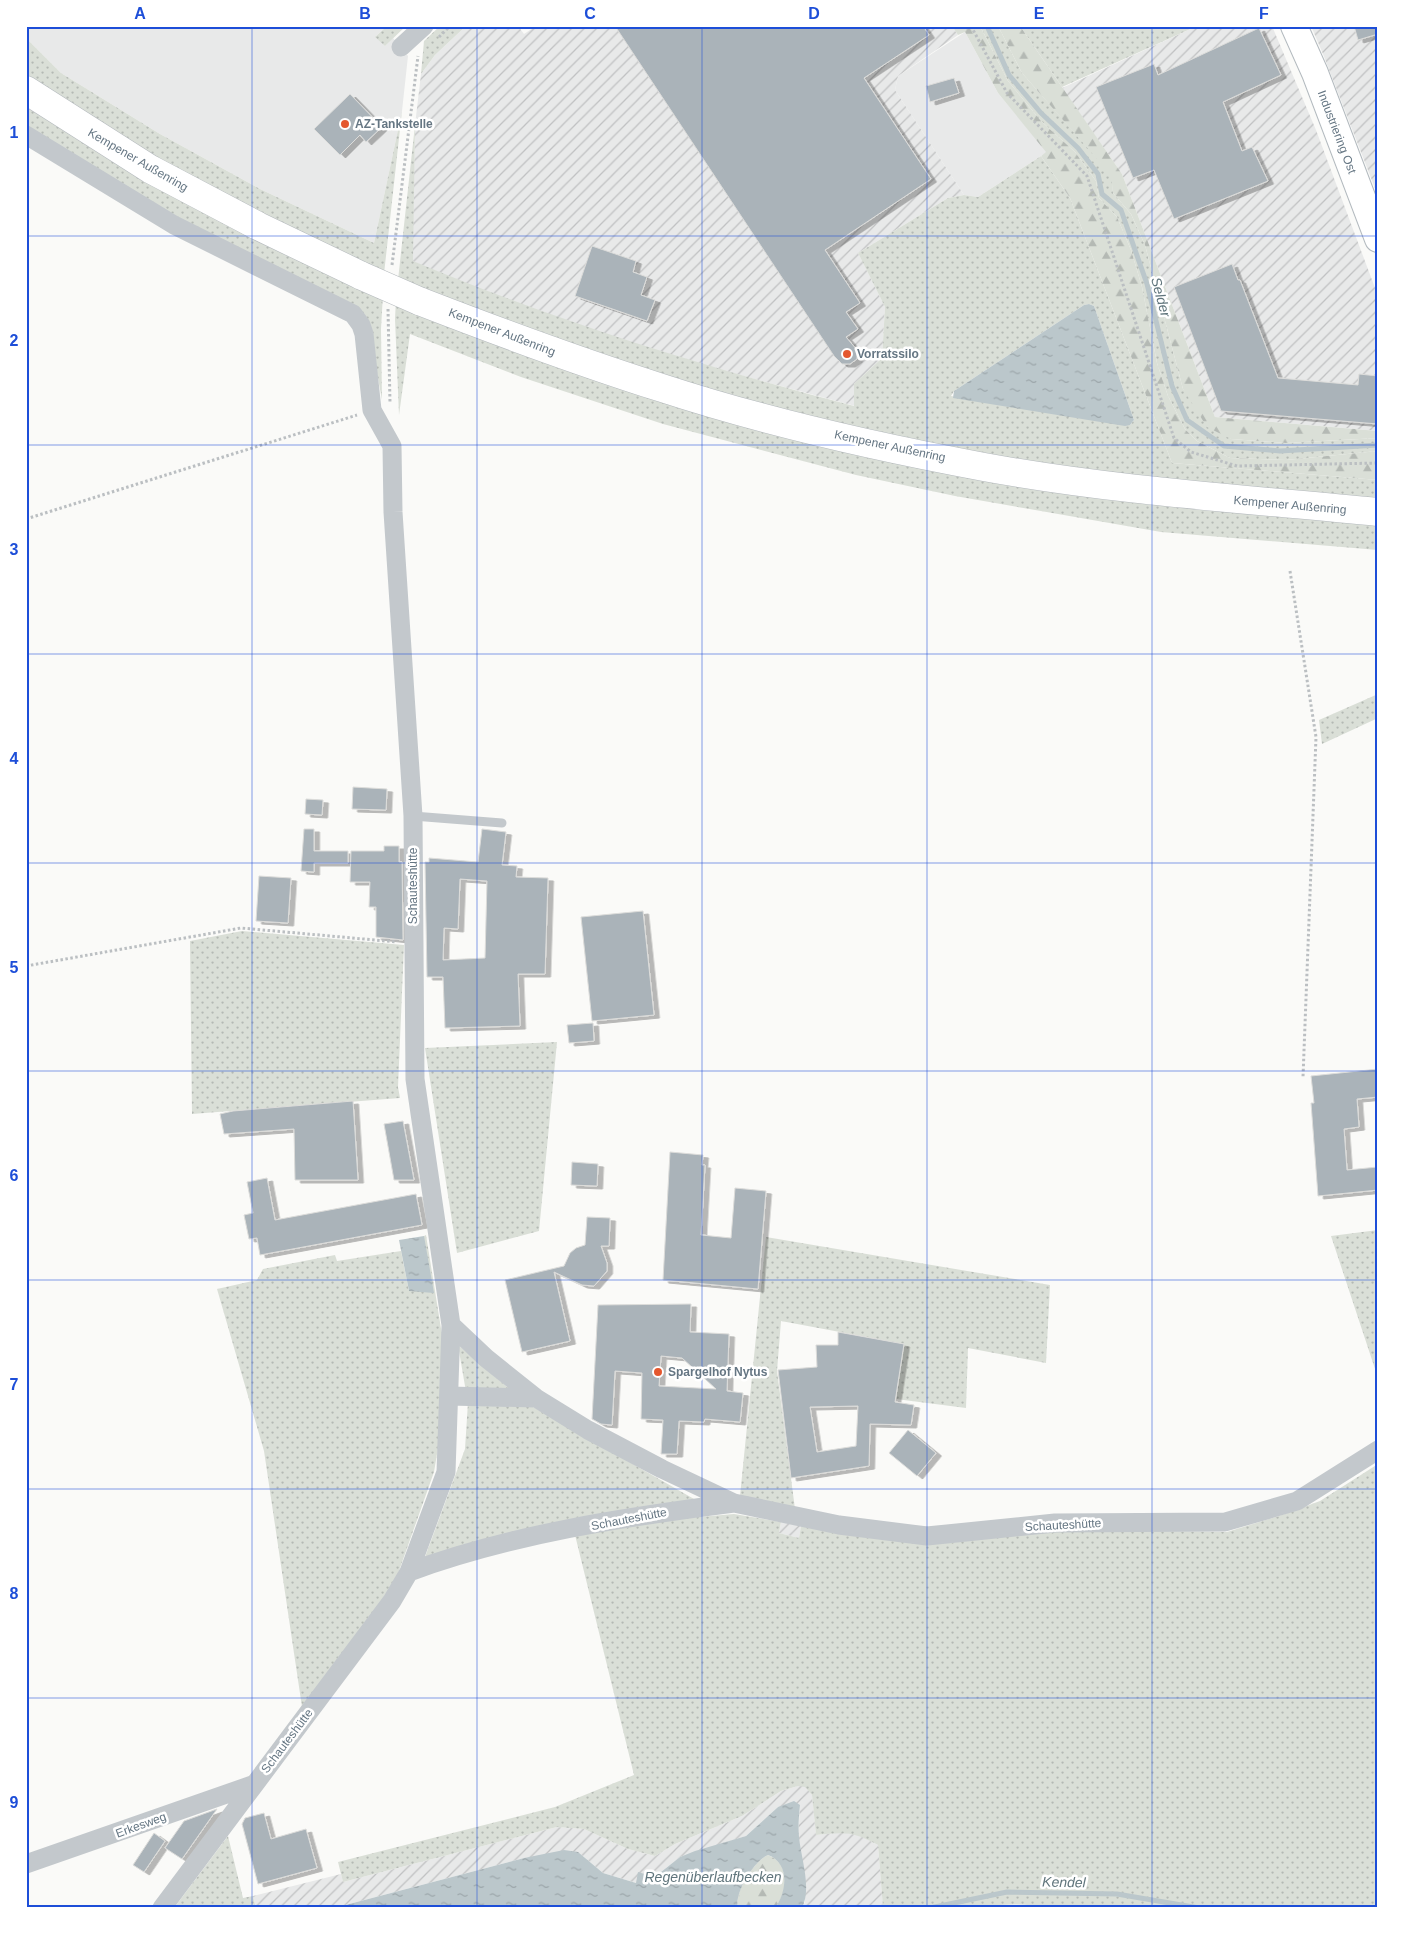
<svg xmlns="http://www.w3.org/2000/svg" width="1404" height="1934" font-family="Helvetica,sans-serif">
<style>
.built{fill:#e8e9e9}
.industrial{fill:url(#industrial-furrows)}
.grass{fill:url(#grass-dots);fill-rule:evenodd}
.forest{fill:url(#forest-firs)}
.water{fill:url(#water-ripples)}
.lines{fill:none;stroke-linecap:round;stroke-linejoin:round}
.stream{stroke:#bbc7cb;stroke-width:5}
.building{fill:#aab3b9;stroke:#dcdcda;fill-rule:evenodd;filter:url(#shadow)}
.secondary-casing{stroke:#b3babf;stroke-width:28}
.primary-casing{stroke:#b5babe;stroke-width:29}
.path{stroke:#bbbfc2;stroke-width:3;stroke-dasharray:2.5 2.5;stroke-linecap:butt}
.lane{stroke:#c3c8cc;stroke-width:9}
.street{stroke:#c3c8cc;stroke-width:19}
.secondary{stroke:#fff;stroke-width:26}
.primary{stroke:#fff;stroke-width:28}
.primary-bridge-casing{stroke:#b5babe;stroke-width:29;stroke-linecap:butt}
.primary-bridge{stroke:#fff;stroke-width:28}
.grid{fill:none;stroke:#1d4ed8;stroke-width:1;stroke-opacity:0.55}
.poi-dot{fill:#e4572e;stroke:#fff;stroke-width:2}
.labels{text-anchor:middle;stroke-width:5;stroke-linejoin:round;paint-order:stroke}
.poi-label{font-size:12px;font-weight:bold;fill:#657683;stroke:#fff;text-anchor:start}
.street-label{font-size:12px;fill:#657683;stroke:#fff}
.water-label{font-size:14px;font-style:italic;fill:#60757c;stroke:#fff}
.neatline{fill:none;stroke:#1d4ed8;stroke-width:2}
.grid-label{font-size:16px;text-anchor:middle;font-weight:bold;fill:#1d4ed8}
</style>
<defs>
<pattern id="industrial-furrows" width="10" height="10" patternUnits="userSpaceOnUse" patternTransform="scale(1.25)"><rect width="10" height="10" fill="#e8e9e9"/><path d="M-1 1l2-2M0 10L10 0M9 11l2-2" fill="none" stroke="#c0c1c2"/></pattern>
<pattern id="grass-dots" width="8" height="8" patternUnits="userSpaceOnUse" patternTransform="scale(1.25)"><rect width="8" height="8" fill="#dadfd7"/><path d="M2 2h.1M6 6h.1" fill="none" stroke="#b4b9b4" stroke-width="1.8" stroke-linecap="round"/></pattern>
<pattern id="forest-firs" width="22" height="20" patternUnits="userSpaceOnUse" patternTransform="scale(1.25)"><rect width="22" height="20" fill="#dadfd7"/><path d="M5 1l3.5 6h-7zM16 11l3.5 6h-7z" fill="#b4b9b4"/></pattern>
<pattern id="water-ripples" width="26" height="14" patternUnits="userSpaceOnUse" patternTransform="scale(1.25)"><rect width="26" height="14" fill="#bbc7cb"/><path d="M2 4q2-2 4 0t4 0M15 11q2-2 4 0t4 0" fill="none" stroke="#9ca6aa"/></pattern>
<filter id="shadow"><feDropShadow dx="5.5" dy="3" stdDeviation="0" flood-color="#0004"/></filter>
</defs>
<rect width="100%" height="100%" fill="#fafaf8"/>
<path class="built" d="M26,26H387L376,36L385,46L393,38L408,56L402,111L374,243L260,189L160,134L61,73L26,38Z
M965,32L998,93L1047,152L978,197L964,195L895,90L898,76Z"/>
<path class="industrial" d="M466,26H518L524,34L536,26H952L958,35L898,76L895,90L964,195L948,198L858,253L885,307L882,358L854,384L855,406L681,359L598,332L496,296L412,261L415,125L421,74L435,55Z
M1197,26H1272L1316,130L1378,296V431L1215,417L1122,174L1062,88Z
M1311,26H1378V196L1323,54Z
M781,1522L801,1526L799,1538L779,1533Z
M798,1786H805L812,1795L816,1835L841,1832L859,1835L878,1845L883,1908H802L805,1902V1886L798,1835L800,1805L778,1807L746,1836L680,1857L661,1872L648,1875L636,1883L603,1873L578,1852L524,1858L334,1908H256L253,1896L341,1874L343,1882L557,1827L584,1829L628,1849L655,1856L675,1844L742,1816L781,1791Z"/>
<path class="grass" d="M387,26H406L385,46L375,37Z
M440,26H466L435,55L421,74L424,41Z
M980,26H998L1022,73L1112,175L1113,193L1131,214L1145,245L1183,389L1231,439L1286,443L1378,438V451L1286,460L1230,458L1197,441L1185,429L1168,396L1157,363L1142,287L1131,250L1117,217L1099,198L1096,181L1075,152L1041,121L1008,81Z
M1020,26H1197L1062,87Z
M26,38L61,73L160,134L260,189L374,243L402,111L384,274L200,185L26,80Z
M26,101L383,294L381,329L382,400L367,319L253,260L26,130Z
M415,125L413,261C559,322 701,366 854,406V384L882,358L885,307L858,253L948,198L964,195L978,197L1041,156L1070,198L1172,463L1378,480V498L1259,490L1077,472L855,432L629,368L398,280ZM1089,304L1094,306L1134,420L1130,425L951,396L954,391L1084,305Z
M396,299L734,419L1378,525V550L1161,532L955,496L856,475L663,424L521,377L410,334L399,415L395,319Z
M1378,694V718L1322,744L1319,720Z
M242,931L404,945L398,1087L400,1098L192,1114L190,941Z
M557,1042L539,1231L457,1253L425,1048Z
M1378,1230V1378L1331,1236Z
M426,1235L443,1341L442,1424L434,1472L394,1585L302,1707L264,1451L217,1289L257,1280L263,1269L335,1255L337,1261L401,1251L409,1291L424,1236Z
M766,1237L1050,1285L1046,1363L968,1348L966,1408L896,1399L904,1344L781,1321L777,1371L795,1509L740,1496Z
M458,1345L514,1393L466,1392Z
M468,1402L526,1403L694,1499L425,1557L465,1449Z
M1378,1464V1908H1050C1018,1901 989,1906 957,1908C932,1909 907,1908 883,1908L878,1845C853,1831 844,1832 816,1835L812,1795L805,1787L798,1786L781,1791L742,1816L675,1844L655,1856L628,1849L584,1829L557,1827L343,1882L338,1862L555,1807L634,1775L575,1535L652,1521L734,1514L781,1522L779,1533L799,1538L801,1526L1227,1532L1282,1515L1320,1501Z
M228,1836L243,1898L253,1896L256,1908H174Z"/>
<path class="forest" d="M952,26H980L1008,81L1041,121L1075,152L1096,181L1099,198L1117,217L1131,250L1142,287L1157,363L1168,396L1185,429L1197,441L1230,458L1286,460L1378,451V480L1172,463L1070,198L1041,156L1046,152L998,93L965,32L958,35Z
M998,26H1020L1122,174L1215,417L1378,431V438L1286,443L1231,439L1207,427L1183,389L1145,245L1131,214L1113,193L1111,175L1022,73Z
M768,1855C790,1863 788,1892 775,1908H738C734,1892 754,1861 768,1855Z"/>
<path class="water" d="M1089,304L1094,306L1134,420L1130,425L1125,426L953,398L954,391L1084,305Z
M424,1236L434,1293L409,1291L399,1240Z
M794,1801L800,1805C799,1816 798,1827 799,1837C801,1858 812,1888 802,1908H775C787,1892 790,1863 768,1855C754,1861 734,1893 738,1908H334L524,1858L564,1850L578,1852L603,1873L636,1883L638,1872L648,1875L661,1872L680,1857L695,1851L746,1836L778,1807Z"/>
<g class="lines">
<path class="stream" d="M987,26L1009,75L1041,113L1078,148L1098,174L1102,194L1121,210L1147,284L1172,386L1187,420L1224,446L1280,451L1378,445
M930,1908L1007,1892L1117,1894L1199,1908"/>
</g>
<path class="building" d="M615,26H923L929,35L864,78L931,179L825,250L860,303L846,312L858,329L846,337L857,350V359L850,364H842L834,356Z
M1354,26H1378V34L1358,40Z
M1259,28L1281,75L1223,102L1242,151L1252,147L1268,181L1174,219L1154,170L1133,178L1096,87L1154,64L1158,75Z
M954,78L959,93L930,102L926,86Z
M350,94L382,127L366,142L360,135L340,155L314,129Z
M592,246L636,261L633,272L647,277L641,295L655,300L647,321L575,296Z
M1232,264L1238,280H1240L1278,378L1358,385L1359,374L1378,376V424L1221,411L1174,287Z
M353,787L387,789L386,810L352,809Z
M306,799L323,800L322,815L305,814Z
M304,829H314V851H348V863H314V872L301,871Z
M482,829L506,832L502,865L517,866L516,877L548,878L545,974H518L520,1026L445,1028L443,977H427L425,862H429V858L478,862ZM460,879L487,881L485,958L443,960L444,928L458,929Z
M384,846H399V862H402L403,940L376,937V907H369L370,882H350L351,851H384Z
M259,876L291,878L288,923L256,921Z
M643,911L654,1015L592,1021L581,917Z
M593,1023L594,1041L569,1043L567,1025Z
M1378,1069V1097L1357,1099L1359,1127L1344,1129L1347,1170L1378,1167V1190L1318,1196L1311,1103H1314L1311,1076Z
M353,1101L358,1180H295L294,1129L224,1134L220,1114L233,1111Z
M403,1121L414,1180H394L384,1124Z
M670,1152L703,1155L702,1165H705L701,1235L731,1238L735,1188L766,1191L758,1289L663,1280Z
M572,1162L598,1164L597,1186L571,1185Z
M267,1178L275,1220L416,1194L422,1225L260,1255L257,1238L249,1239L244,1215L253,1213L247,1182Z
M587,1217L610,1218L609,1246H601L607,1263V1271L594,1286L582,1285L554,1272L570,1341L522,1352L505,1280L564,1266L570,1253L576,1248L585,1245Z
M691,1304L690,1332L729,1334L727,1391L743,1393L740,1422L705,1419L704,1422L679,1421L677,1454H661L663,1420L641,1419L642,1373L615,1371L612,1425L601,1424L592,1419L598,1305ZM661,1356L682,1358L716,1389L659,1386Z
M838,1332L904,1344L895,1402L914,1405L911,1425L870,1424L869,1466L791,1478L778,1370L817,1367L816,1345H838ZM858,1406L856,1446L817,1452L810,1407Z
M908,1430L936,1453L917,1476L889,1453Z
M217,1809L182,1859L165,1848L184,1821Z
M264,1813L271,1839L306,1829L317,1868L258,1884L242,1824L245,1818Z
M154,1833L165,1841L144,1872L133,1865Z"/>
<g class="lines">
<defs>
<path id="secondary" d="M1294,26L1315,73L1378,239"/>
<path id="primary" d="M26,90L150,169L258,226L362,276
M419,301C499,332 580,362 662,388C766,422 876,447 984,467C1115,491 1246,499 1378,512"/>
</defs>
<use href="#secondary" class="secondary-casing"/>
<use href="#primary" class="primary-casing"/>
<path class="path" d="M971,26L1007,93L1087,176L1174,438L1191,452L1237,466L1378,463
M439,37L450,26
M392,265L418,56
M388,309L390,403
M26,519L357,415
M1290,571L1316,737L1303,1077
M26,966L241,928L397,942"/>
<path class="lane" d="M413,816L502,823"/>
<path class="street" d="M401,47L424,26
M26,135L174,225L353,314L361,325L364,334L372,410L392,446L393,512L413,816L415,1079L451,1325L446,1472L409,1572L392,1601L162,1908
M451,1325L486,1358L536,1398L588,1430L662,1469L734,1503L839,1525L927,1536L1055,1523L1225,1522L1297,1501L1378,1450
M449,1396L536,1398
M409,1572C512,1534 625,1517 734,1503
M26,1864L255,1784"/>
<use href="#secondary" class="secondary"/>
<use href="#primary" class="primary"/>
<defs>
<path id="primary-bridge" d="M362,276L419,301"/>
</defs>
<use href="#primary-bridge" class="primary-bridge-casing"/>
<use href="#primary-bridge" class="primary-bridge"/>
</g>
<path class="grid" d="M252,26V1908M477,26V1908M702,26V1908M927,26V1908M1152,26V1908M26,236H1378M26,445H1378M26,654H1378M26,863H1378M26,1071H1378M26,1280H1378M26,1489H1378M26,1698H1378"/>
<g class="poi-dot">
<circle cx="345" cy="124" r="5"/>
<circle cx="847" cy="354" r="5"/>
<circle cx="658" cy="1372" r="5"/>
</g>
<g class="labels">
<g class="poi-label">
<text x="355" y="128">AZ-Tankstelle</text>
<text x="857" y="358">Vorratssilo</text>
<text x="668" y="1376">Spargelhof Nytus</text>
</g>
<g class="street-label">
<text transform="translate(1337 132) rotate(69)" y="4">Industriering Ost</text>
<text transform="translate(138 160) rotate(30)" y="4">Kempener Außenring</text>
<text transform="translate(502 332) rotate(21)" y="4">Kempener Außenring</text>
<text transform="translate(890 446) rotate(12)" y="4">Kempener Außenring</text>
<text transform="translate(1290 505) rotate(5)" y="4">Kempener Außenring</text>
<text transform="translate(413 886) rotate(-90)" y="4">Schauteshütte</text>
<text transform="translate(629 1519) rotate(-11)" y="4">Schauteshütte</text>
<text transform="translate(1063 1525) rotate(-3)" y="4">Schauteshütte</text>
<text transform="translate(287 1741) rotate(-53)" y="4">Schauteshütte</text>
<text transform="translate(141 1825) rotate(-20)" y="4">Erkesweg</text>
</g>
<g class="water-label">
<text transform="translate(1161 297) rotate(75)" y="5">Selder</text>
<text x="713" y="1882">Regenüberlaufbecken</text>
<text transform="translate(1064 1882) rotate(1)" y="5">Kendel</text>
</g>
</g>
<rect width="1404" height="1934" fill="none" stroke="#ffffff" stroke-width="55"/>
<rect x="28" y="28" width="1348" height="1878" class="neatline"/>
<g class="grid-label">
<text x="140" y="19">A</text>
<text x="365" y="19">B</text>
<text x="590" y="19">C</text>
<text x="814" y="19">D</text>
<text x="1039" y="19">E</text>
<text x="1264" y="19">F</text>
<text x="14" y="138">1</text>
<text x="14" y="346">2</text>
<text x="14" y="555">3</text>
<text x="14" y="764">4</text>
<text x="14" y="973">5</text>
<text x="14" y="1181">6</text>
<text x="14" y="1390">7</text>
<text x="14" y="1599">8</text>
<text x="14" y="1808">9</text>
</g>
</svg>
